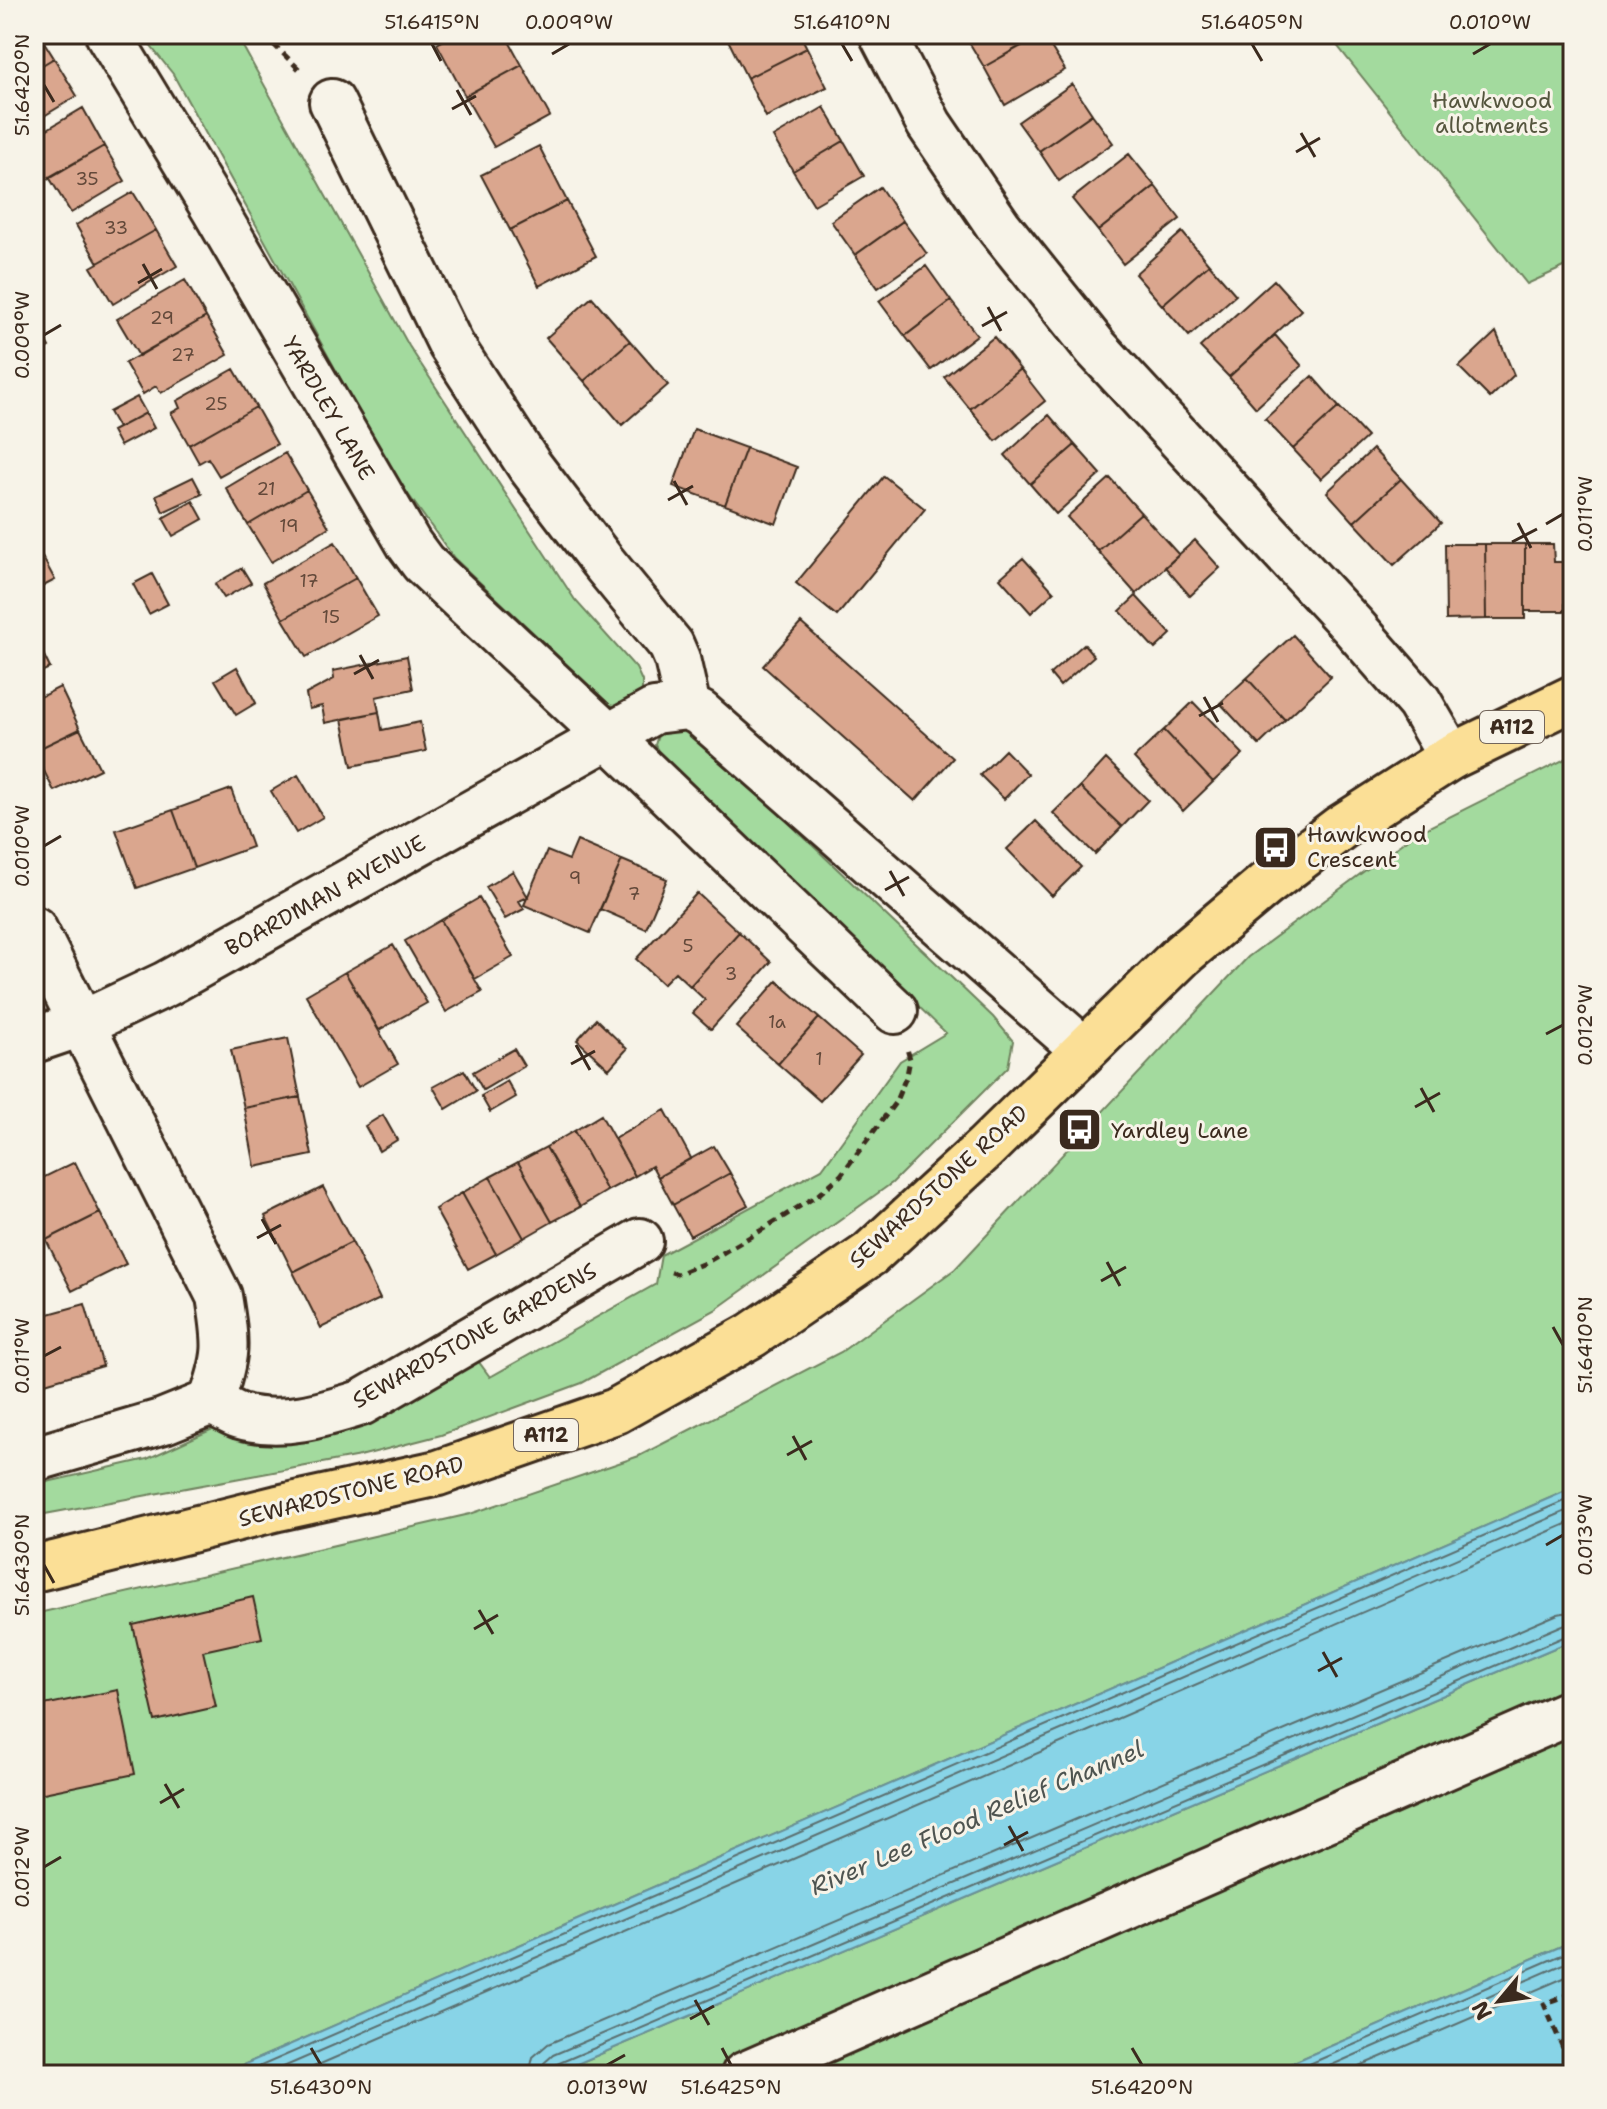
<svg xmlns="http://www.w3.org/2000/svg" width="1607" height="2109" font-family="'Shantell Sans',sans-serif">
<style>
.green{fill:#a3da9e;stroke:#6f825e;stroke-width:2}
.water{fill:#88d4e7;stroke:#699097;stroke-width:2}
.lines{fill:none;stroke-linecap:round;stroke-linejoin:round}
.shore{stroke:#5a6e6e;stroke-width:2}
.building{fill:#daa68e;stroke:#3b2a1e;stroke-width:2}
.minor-casing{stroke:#3b2a1e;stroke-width:50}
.major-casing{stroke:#3b2a1e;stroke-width:50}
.path{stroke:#3b2a1e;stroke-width:5;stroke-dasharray:8 6;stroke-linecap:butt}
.minor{stroke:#f7f3e8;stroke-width:44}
.major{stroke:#fbdf96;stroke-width:44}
.ticks{fill:none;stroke:#3b2a1e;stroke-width:3}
.labels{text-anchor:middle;stroke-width:6;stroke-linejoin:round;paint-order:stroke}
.number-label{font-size:18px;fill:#63493a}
.shield{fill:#f7f3e8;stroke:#73665b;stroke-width:2}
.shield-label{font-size:20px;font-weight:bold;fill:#3b2a1e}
.park-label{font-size:22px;fill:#55563e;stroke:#f7f3e8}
.street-label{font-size:22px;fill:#3b2a1e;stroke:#f7f3e8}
.poi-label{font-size:22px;fill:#3b2a1e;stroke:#f7f3e8;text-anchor:start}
.water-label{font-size:24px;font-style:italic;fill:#4e5450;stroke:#f7f3e8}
.neatline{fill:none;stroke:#3b2a1e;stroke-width:3}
.ticks-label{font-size:20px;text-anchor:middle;fill:#3b2a1e}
</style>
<rect width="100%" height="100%" fill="#f7f3e8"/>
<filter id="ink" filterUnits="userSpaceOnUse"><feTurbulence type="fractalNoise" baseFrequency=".0125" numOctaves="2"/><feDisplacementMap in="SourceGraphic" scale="16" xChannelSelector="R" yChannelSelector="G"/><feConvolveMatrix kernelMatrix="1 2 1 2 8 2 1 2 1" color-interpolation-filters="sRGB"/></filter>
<g filter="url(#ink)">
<path class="green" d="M141,34H236L409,346L575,600L636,668L642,681V694L624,709L610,705L454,558L392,472L173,74Z
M1328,34H1573V263L1527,284Z
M668,726L688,727L993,1017L1013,1041L1008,1067L892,1183L715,1310L582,1383L441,1435L360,1456L34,1516V1485L147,1459L217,1427L467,1346L490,1377L656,1284L661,1255L822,1169L900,1061L946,1033L660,756L655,745L658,735Z
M1573,755V1488L220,2075H34V1614L470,1514L639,1456L841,1352L955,1269L1248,957L1413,835Z
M1573,1640V1941L1264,2075H551Z"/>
<path class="water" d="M1573,1488V1640L551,2075H220Z
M1573,1941V2075H1264L1564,1945Z"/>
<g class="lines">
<path class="shore" d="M240,2075L1573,1497
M265,2075L1573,1508
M295,2075L1573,1521
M529,2075L533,2057L548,2044L1558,1614L1573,1611
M541,2075L544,2063L553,2055L1563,1625L1573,1623
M551,2075L552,2068L557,2064L1573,1633
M1284,2075L1573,1950
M1309,2075L1573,1960
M1339,2075L1573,1974"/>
</g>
<path class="building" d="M34,34H39L54,58L34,70Z
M455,34H505L522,65L465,96L437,44Z
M739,34H800L807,48L747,78L728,40Z
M964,34H1041L984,67Z
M1043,34L1065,70L1005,105L984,67Z
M807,48L827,87L766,117L747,78Z
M54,58L77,96L34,122V70Z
M522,65L550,116L494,147L465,96Z
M1072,84L1092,114L1039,151L1018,122Z
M824,107L844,141L793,171L773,137Z
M83,108L104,146L37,185L34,179V137Z
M1092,114L1113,143L1059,181L1039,151Z
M844,141L864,176L814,205L793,171Z
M104,146L125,181L71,213L49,177Z
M539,146L567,201L510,230L481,175Z
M1129,154L1155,186L1098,231L1072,199Z
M1155,186L1180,219L1123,264L1098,231Z
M880,187L903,221L855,255L831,221Z
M133,192L156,230L98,263L76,225Z
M567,201L596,256L539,286L510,230Z
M903,221L927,254L878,288L855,255Z
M156,230L177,266L113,304L91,267Z
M1182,232L1209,264L1162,305L1135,274Z
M1209,264L1236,295L1189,336L1162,305Z
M926,266L951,301L905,336L879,301Z
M185,280L206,317L139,356L117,319Z
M1274,280L1301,310L1229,377L1200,347Z
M592,297L630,341L584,381L546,338Z
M951,301L977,335L931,370L905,336Z
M206,317L228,355L161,393L156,386L143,394L125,363Z
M34,320L49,347L34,356Z
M1496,332L1514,375L1490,398L1459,367Z
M1275,335L1302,366L1256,408L1229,377Z
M994,337L1020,369L970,409L944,377Z
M630,341L668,385L622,425L584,381Z
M234,369L256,407L189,445L171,413L180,408L177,401Z
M1020,369L1045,401L996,441L970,409Z
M1312,376L1339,407L1293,449L1265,419Z
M137,397L146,413L118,428L109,412Z
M256,407L277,444L219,476L208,458L199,463L189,445Z
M1339,407L1367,437L1321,479L1293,449Z
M146,413L154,428L120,446L112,431Z
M1049,415L1075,445L1030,484L1005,455Z
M694,429L746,448L725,505L673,486Z
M1075,445L1101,474L1056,514L1030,484Z
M746,448L797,467L776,524L725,505Z
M1373,449L1401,479L1354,522L1327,492Z
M285,453L307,490L248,525L226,488Z
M884,476L925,509L837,616L796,583Z
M193,477L202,494L163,512L156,495Z
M1110,478L1141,513L1098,551L1067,517Z
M1401,479L1441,523L1394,565L1354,522Z
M307,490L329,527L271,562L248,525Z
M193,501L203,519L173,536L163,518Z
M1141,513L1179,555L1136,594L1098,551Z
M1195,540L1220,568L1190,596L1165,567Z
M335,542L356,578L283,619L263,583Z
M1445,544H1485L1486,619L1446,620Z
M1485,544H1525V619H1486Z
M1525,544H1553L1554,562H1565V611H1525Z
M42,556L55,580L34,591V560Z
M1023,558L1054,592L1031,613L1000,578Z
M242,568L251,583L224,598L215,584Z
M152,574L168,604L149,614L133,584Z
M356,578L378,616L306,657L283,619Z
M1136,596L1171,634L1155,649L1120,611Z
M801,623L953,758L915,801L763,666Z
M34,635L50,668L34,675Z
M1293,635L1331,677L1285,720L1247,678Z
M1084,644L1094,656L1060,686L1050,674Z
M407,656L413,689L376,697L379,712L325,723L322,706L309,709L306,694L334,679L333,671Z
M237,667L256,703L236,715L215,680Z
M1247,678L1285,720L1259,745L1220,703Z
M60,687L80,729L34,751V700Z
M1193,702L1243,754L1213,782L1164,730Z
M379,712L382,730L420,722L426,751L352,766L342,719Z
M80,729L100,769L54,791L34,751Z
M1164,730L1213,782L1183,811L1134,758Z
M1005,750L1028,774L1004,799L980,775Z
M1106,759L1148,800L1122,827L1080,787Z
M298,775L323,817L296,833L271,791Z
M1080,787L1122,827L1095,854L1053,813Z
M231,789L252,847L194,868L173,810Z
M173,810L194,868L137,888L116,830Z
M1036,821L1081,867L1052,896L1007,849Z
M577,841L622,860L590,933L524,905L547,851L569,860Z
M622,860L667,879L646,929L600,909Z
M513,871L528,897L519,901L524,909L505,919L486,887Z
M697,893L739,932L690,986L675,972L663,984L636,959Z
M479,898L513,957L475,979L441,920Z
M441,920L482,992L446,1012L405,941Z
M739,932L771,962L711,1029L693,1013L705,1000L690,986Z
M393,945L427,1003L379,1030L345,972Z
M345,972L398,1064L358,1087L306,995Z
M777,981L819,1018L778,1064L736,1027Z
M819,1018L861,1055L820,1101L778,1064Z
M596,1019L627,1049L609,1069L577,1040Z
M288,1038L300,1097L244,1108L231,1050Z
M514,1049L524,1066L483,1090L473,1072Z
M464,1070L476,1091L446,1109L433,1087Z
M507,1081L516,1097L490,1112L481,1096Z
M300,1097L312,1155L255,1167L244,1108Z
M665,1110L691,1158L658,1177L652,1166L635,1176L614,1139Z
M383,1115L397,1140L379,1151L365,1126Z
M601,1115L635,1176L607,1191L574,1131Z
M574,1131L607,1191L580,1207L546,1147Z
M714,1146L730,1173L673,1205L658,1177Z
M546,1147L580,1207L552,1222L518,1162Z
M75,1162L100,1213L46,1240L34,1216V1182Z
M518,1162L552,1222L524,1238L490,1177Z
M730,1173L748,1205L690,1236L673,1205Z
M490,1177L524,1238L496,1254L462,1193Z
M323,1187L352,1242L293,1272L265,1216Z
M462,1193L496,1254L468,1269L435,1209Z
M100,1213L126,1264L72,1291L46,1240Z
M352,1242L380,1299L321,1328L293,1272Z
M85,1304L103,1366L45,1383L34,1344V1318Z
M34,1344L45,1383L34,1386Z
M253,1597L262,1638L203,1651L216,1707L155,1721L133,1625Z
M118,1690L135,1774L34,1795V1707Z"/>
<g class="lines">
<defs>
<path id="minor" d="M108,34L214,209L409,544L423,563L608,736L895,1011
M882,34L929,124L999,227L1096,348L1352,625L1419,702L1451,757
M332,102L451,345L529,465L602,561L671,645L677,659L688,707
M34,929L219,1296C227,1345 228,1355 211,1402
M34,1040L81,1024L166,984L654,711L688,707L700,713L1084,1050
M34,1459L164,1421L211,1402C221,1406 231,1413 240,1416C281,1428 323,1415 361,1403L640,1241
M744,2075L1573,1711"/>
<path id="major" d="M34,1569L278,1508L438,1473L616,1411L752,1335L870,1254L985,1148L1183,954L1265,885L1340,828L1451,757L1573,698"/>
</defs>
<use href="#minor" class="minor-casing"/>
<use href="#major" class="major-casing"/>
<path class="path" d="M263,34L303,73
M671,1272L677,1274L707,1262L760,1231L818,1195L841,1175L895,1103L907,1075L910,1059L907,1049
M1564,1945L1573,1965
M1563,2048L1544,2004L1573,1993"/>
<use href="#minor" class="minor"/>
<use href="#major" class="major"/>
</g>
</g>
<path class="ticks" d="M432,44L441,61M842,44L852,61M1252,44L1262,61M552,54L569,44M1473,54L1490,44M44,85L54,102M457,90L471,115M452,109L476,96M1301,133L1315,157M1296,152L1320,138M143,264L157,289M138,283L162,269M988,307L1001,331M982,326L1007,312M44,335L61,325M674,481L687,505M668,500L693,486M1518,523L1531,548M1546,524L1563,514M1512,542L1537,529M360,655L373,679M354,674L379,660M1204,697L1218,722M1199,716L1223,703M44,846L61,836M890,871L904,896M885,890L909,877M1546,1034L1563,1025M576,1045L590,1070M571,1064L595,1051M1421,1088L1434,1112M1415,1107L1440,1093M262,1219L276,1244M257,1238L281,1225M1107,1262L1120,1286M1101,1281L1126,1267M1553,1327L1563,1345M44,1356L61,1347M793,1436L806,1460M787,1455L812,1441M1546,1545L1563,1535M44,1565L54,1583M479,1610L493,1634M474,1629L498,1615M1323,1652L1337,1677M1318,1671L1342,1658M165,1784L179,1808M160,1803L184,1789M1009,1826L1023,1851M1004,1845L1028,1832M44,1867L61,1857M695,2000L709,2025M690,2019L714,2006M311,2048L321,2065M722,2048L731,2065M1132,2048L1142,2065M607,2065L625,2055"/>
<defs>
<symbol id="bus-square" viewBox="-11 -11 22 22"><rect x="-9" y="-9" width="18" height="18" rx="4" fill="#3b2a1e" stroke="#f7f3e8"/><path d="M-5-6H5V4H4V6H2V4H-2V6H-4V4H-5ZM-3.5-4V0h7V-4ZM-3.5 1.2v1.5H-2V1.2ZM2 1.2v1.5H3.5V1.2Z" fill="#fff"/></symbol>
</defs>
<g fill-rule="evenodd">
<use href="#bus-square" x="1250" y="822" width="51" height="51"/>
<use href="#bus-square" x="1054" y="1104" width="51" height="51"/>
</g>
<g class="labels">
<g class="number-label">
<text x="87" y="185">35</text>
<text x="116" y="234">33</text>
<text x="162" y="324">29</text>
<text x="183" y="361">27</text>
<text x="216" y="410">25</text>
<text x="266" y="495">21</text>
<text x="289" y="532">19</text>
<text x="309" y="587">17</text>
<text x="331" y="623">15</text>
<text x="575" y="884">9</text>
<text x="634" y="900">7</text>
<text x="688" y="952">5</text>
<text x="731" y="980">3</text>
<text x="777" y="1028">1a</text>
<text x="819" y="1065">1</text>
</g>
<g class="shield">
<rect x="1480" y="711" width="64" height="32" rx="6"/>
<rect x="514" y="1419" width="64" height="32" rx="6"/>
</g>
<g class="shield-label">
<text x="1512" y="734">A112</text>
<text x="546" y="1442">A112</text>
</g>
<g class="park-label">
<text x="1492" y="108">Hawkwood<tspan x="1492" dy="25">allotments</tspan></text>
</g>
<g class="street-label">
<text transform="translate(329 408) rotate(60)" y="8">YARDLEY LANE</text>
<text transform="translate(325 895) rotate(-29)" y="8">BOARDMAN AVENUE</text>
<text transform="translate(938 1186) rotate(-42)" y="8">SEWARDSTONE ROAD</text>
<text transform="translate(474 1335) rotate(-29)" y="8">SEWARDSTONE GARDENS</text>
<text transform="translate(351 1491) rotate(-14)" y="8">SEWARDSTONE ROAD</text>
</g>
<g class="poi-label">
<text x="1307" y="842">Hawkwood<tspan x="1307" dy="25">Crescent</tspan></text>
<text x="1111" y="1138">Yardley Lane</text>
</g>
<g class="water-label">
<text transform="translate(977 1818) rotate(-23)" y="8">River Lee Flood Relief Channel</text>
</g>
</g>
<rect width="1607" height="2109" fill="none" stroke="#f7f3e8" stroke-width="88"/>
<g transform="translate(1499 2001) rotate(241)" stroke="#f7f3e8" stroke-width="6" paint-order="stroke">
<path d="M0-6L14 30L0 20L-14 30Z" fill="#3b2a1e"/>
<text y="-12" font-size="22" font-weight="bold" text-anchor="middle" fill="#3b2a1e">N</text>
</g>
<rect x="44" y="44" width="1519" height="2021" class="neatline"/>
<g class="ticks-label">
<text x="432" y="29">51.6415°N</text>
<text x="569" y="29">0.009°W</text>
<text x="842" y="29">51.6410°N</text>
<text x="1252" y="29">51.6405°N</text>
<text x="1490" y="29">0.010°W</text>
<text transform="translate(22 85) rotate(-90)" y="7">51.6420°N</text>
<text transform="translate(22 335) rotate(-90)" y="7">0.009°W</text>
<text transform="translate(1585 514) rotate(-90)" y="7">0.011°W</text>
<text transform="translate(22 846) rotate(-90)" y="7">0.010°W</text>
<text transform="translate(1585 1025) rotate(-90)" y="7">0.012°W</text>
<text transform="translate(1585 1345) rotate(-90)" y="7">51.6410°N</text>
<text transform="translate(22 1356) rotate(-90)" y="7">0.011°W</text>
<text transform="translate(1585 1535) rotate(-90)" y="7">0.013°W</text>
<text transform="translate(22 1565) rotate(-90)" y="7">51.6430°N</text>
<text transform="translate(22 1867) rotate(-90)" y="7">0.012°W</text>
<text x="321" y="2094">51.6430°N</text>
<text x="607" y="2094">0.013°W</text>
<text x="731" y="2094">51.6425°N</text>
<text x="1142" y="2094">51.6420°N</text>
</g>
</svg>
